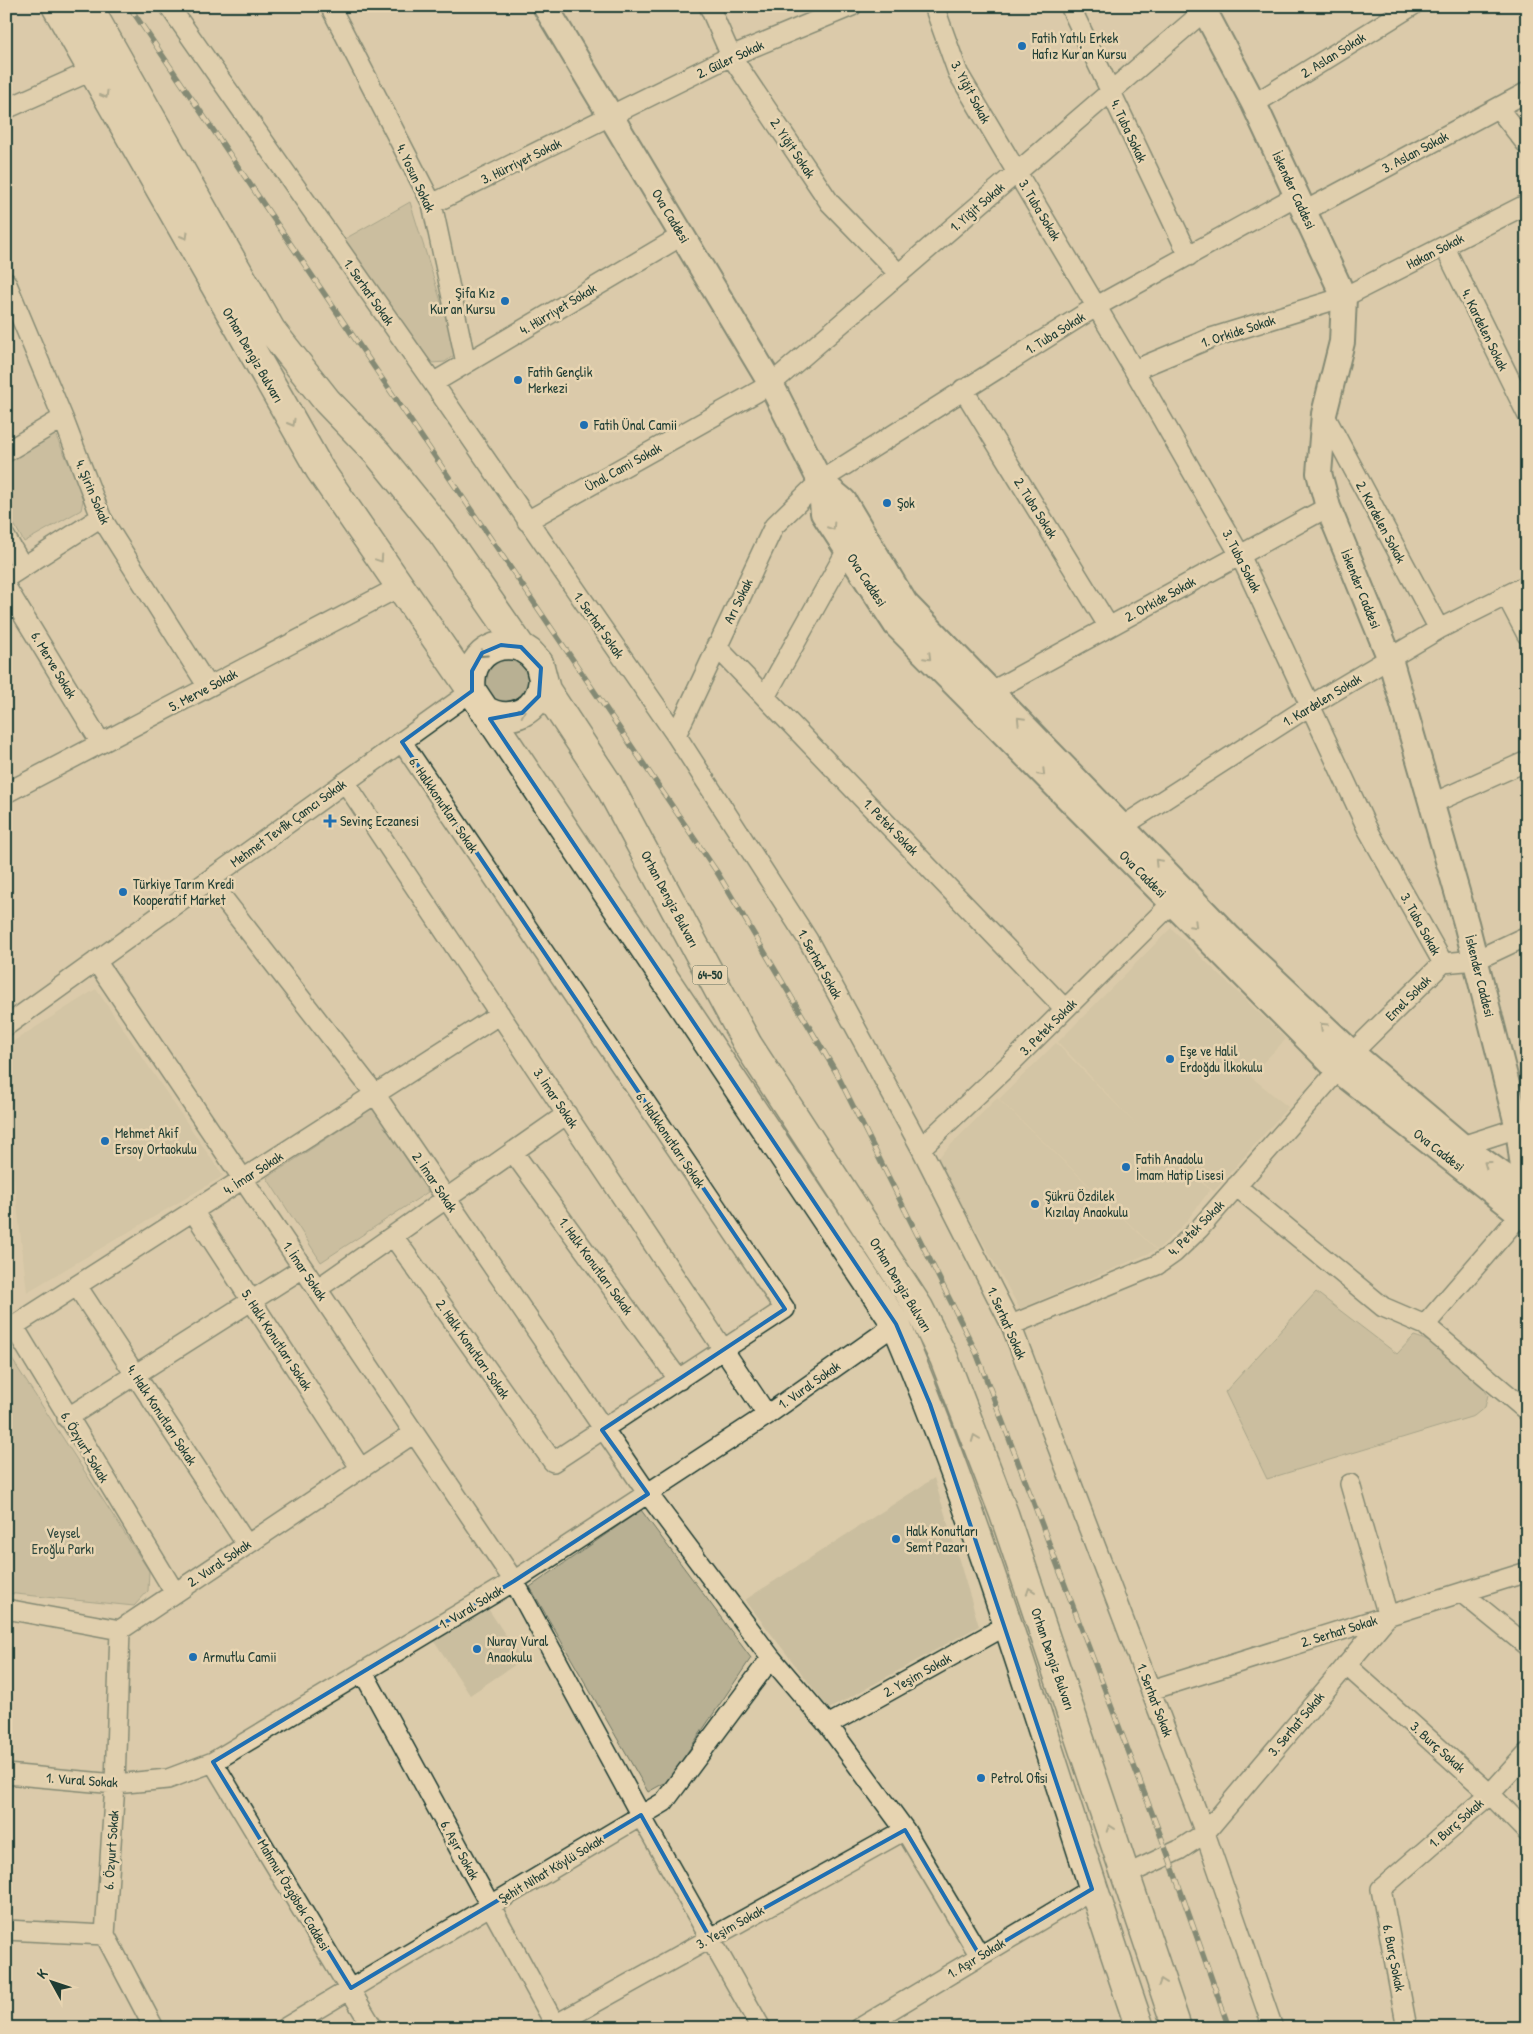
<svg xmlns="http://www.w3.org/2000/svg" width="1533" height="2034" font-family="'Patrick Hand',sans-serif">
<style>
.built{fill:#cabe9f}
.green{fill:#b8b093;stroke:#6c7664}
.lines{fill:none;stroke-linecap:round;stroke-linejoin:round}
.minor-casing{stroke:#1f3d34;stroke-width:22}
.tertiary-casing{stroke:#1f3d34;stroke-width:28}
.primary-casing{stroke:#1f3d34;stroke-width:31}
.minor{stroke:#e7d4b1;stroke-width:19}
.tertiary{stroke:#e7d4b1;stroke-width:24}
.primary{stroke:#e7d4b1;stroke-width:28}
.rail-casing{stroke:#1f3d34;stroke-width:5.5}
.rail{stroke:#e7d4b1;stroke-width:4;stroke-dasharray:11;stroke-linecap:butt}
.oneway{stroke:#79816c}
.marked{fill:none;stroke:#1f6fb2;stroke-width:4;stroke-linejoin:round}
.poi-dot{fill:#1f6fb2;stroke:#e7d4b1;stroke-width:2}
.labels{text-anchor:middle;stroke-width:5;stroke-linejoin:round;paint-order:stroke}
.shield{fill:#e7d4b1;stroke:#5b6a5a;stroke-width:1}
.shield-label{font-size:12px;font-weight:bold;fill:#1f3d34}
.poi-label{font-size:14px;fill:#1f3d34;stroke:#e7d4b1;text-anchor:start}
.street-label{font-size:14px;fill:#1f3d34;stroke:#e7d4b1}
.park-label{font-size:14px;fill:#2e483e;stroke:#e7d4b1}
</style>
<rect width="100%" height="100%" fill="#dbcbaa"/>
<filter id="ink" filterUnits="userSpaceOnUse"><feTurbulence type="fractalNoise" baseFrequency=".02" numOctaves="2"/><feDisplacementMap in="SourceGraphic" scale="10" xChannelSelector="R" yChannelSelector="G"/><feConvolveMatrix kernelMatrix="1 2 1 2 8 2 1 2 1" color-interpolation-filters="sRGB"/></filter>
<g filter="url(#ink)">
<path class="built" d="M1171,928L1286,1039L1250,1076L1288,1107L1214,1191L1182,1166L1210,1190L1185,1223L1157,1250L999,1099L1056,1043L1144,1133L1058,1042Z
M96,989L223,1176L27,1292L6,1106V1046Z
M997,1098L1156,1250L1020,1309L937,1159Z
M934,1478L979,1626L829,1709L745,1600Z
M485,1604L522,1660L470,1695L433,1639Z"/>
<path class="green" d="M410,202L457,353L445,362L432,363L343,240Z
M54,432L84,496L81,510L24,542L6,510V462Z
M513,656L527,666L532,682L520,704L494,705L480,676L489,662Z
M373,1108L428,1192L321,1262L267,1178Z
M1316,1292L1397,1354L1414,1336C1439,1342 1474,1374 1488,1395L1485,1407L1474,1416L1267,1479L1225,1392Z
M6,1350L149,1571L148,1591L134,1606L6,1593V1450L11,1424Z
M641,1510L751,1658L668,1781L648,1792L530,1587Z"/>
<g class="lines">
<defs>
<path id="minor" d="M169,6L433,383L676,735L808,940L921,1148L1011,1325L1205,1833L1273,2028
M330,6L432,204L466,363
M709,6L731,56L830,203L899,274
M934,6L958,73L1134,370L1240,555L1367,828L1443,963
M1070,6L1189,256
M1254,104L1412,6
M1498,108L1527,145
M6,109L91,71
M432,204L731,56L852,6
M1303,212L1527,92
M1444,246L1527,414
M6,282L63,418L101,517L208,687
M1134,370L1211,338L1344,297L1527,204
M433,383L683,235
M963,389L1109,627
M1324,414L1439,629
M6,452L63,418
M527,521L771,384L1210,6
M6,538L23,567
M6,578L101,517
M6,587L101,743
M1506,595L1527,635
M716,646L1065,1009
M992,691L1328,507
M765,697L847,550
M676,735L774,526L820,481L1097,306L1296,196
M345,782L767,1415
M6,793L399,587
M1431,804L1527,761
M1123,826L1311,705L1439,629L1527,585
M209,880L375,1094L648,1494L771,1658L828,1725L905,1830L980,1956
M96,961L514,1581L646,1825L761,2028
M6,1026L472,691
M1352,1053L1443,963L1476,960L1527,936
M1462,1146L1527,1125
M921,1148L1013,1061L1172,903
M513,1152L679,1380
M1236,1186L1383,1307L1425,1325L1527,1411
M193,1211L361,1469
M393,1236L553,1462L785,1309L402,742
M77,1286L247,1545
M317,1289L567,1114
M1011,1325L1157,1265L1174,1253L1199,1229L1338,1070
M1425,1325L1521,1214
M14,1327L175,1593
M6,1331L500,1014
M67,1418L303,1268
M1462,1593L1527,1646
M6,1609L120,1630L414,1433
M120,1630L115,1784L105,1935L154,2028
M1346,1665L1490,1794L1527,1832
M363,1672L557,2028
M1151,1690L1527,1572
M828,1725L1007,1625
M213,1762L373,2028
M6,1774L115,1784L168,1779L213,1762L514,1581L767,1415L896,1324
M1126,1875L1179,1850L1205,1833L1388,1616L1350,1484
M6,1930L105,1935
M555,2025L905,1830
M285,2028L664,1802L771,1658
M860,2028L1092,1889
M1407,2028L1381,1889L1490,1794L1527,1753"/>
<path id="tertiary" d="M545,6L771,384L820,481L823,513L896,625L1338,1070L1527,1219
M1202,6L1254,104L1344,297L1342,342L1324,414L1319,473L1328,507L1390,659L1466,923L1518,1128L1526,1191L1521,1214
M820,481L844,501L905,603L1230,938L1352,1053L1462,1146L1527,1192"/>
<path id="primary" d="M56,6L320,470L472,691L896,1324C993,1552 1059,1793 1140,2028
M88,6L271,330L327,401L378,454L442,533L521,647L530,653L539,663L546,690L608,784L748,1045L919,1308L944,1358L1004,1514L1177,2028
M472,691C467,660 490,639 521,647
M483,709C510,726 540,711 543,680"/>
</defs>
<use href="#minor" class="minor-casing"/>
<use href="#tertiary" class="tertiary-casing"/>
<use href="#primary" class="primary-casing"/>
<use href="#minor" class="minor"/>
<use href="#tertiary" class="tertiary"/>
<use href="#primary" class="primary"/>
<defs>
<path id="rail" d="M129,6L717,872L836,1072L976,1352L1168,1855L1229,2028"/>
</defs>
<use href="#rail" class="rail-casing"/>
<use href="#rail" class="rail"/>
</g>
<defs><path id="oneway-chevron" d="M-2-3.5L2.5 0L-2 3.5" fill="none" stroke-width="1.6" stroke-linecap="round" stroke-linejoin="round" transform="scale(1.25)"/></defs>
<g class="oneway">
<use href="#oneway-chevron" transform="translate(105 95) rotate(60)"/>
<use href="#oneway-chevron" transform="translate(185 236) rotate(60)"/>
<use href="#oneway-chevron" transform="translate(292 423) rotate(60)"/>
<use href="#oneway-chevron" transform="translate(832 527) rotate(57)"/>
<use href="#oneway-chevron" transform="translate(380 559) rotate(56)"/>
<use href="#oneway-chevron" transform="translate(483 654) rotate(138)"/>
<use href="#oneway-chevron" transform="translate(928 657) rotate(45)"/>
<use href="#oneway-chevron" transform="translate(522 712) rotate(-26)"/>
<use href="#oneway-chevron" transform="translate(1020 720) rotate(-134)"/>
<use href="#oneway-chevron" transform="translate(1042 773) rotate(45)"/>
<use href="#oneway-chevron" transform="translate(1158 862) rotate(-134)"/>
<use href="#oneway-chevron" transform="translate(1194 925) rotate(45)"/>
<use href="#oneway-chevron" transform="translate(1323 1026) rotate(-136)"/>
<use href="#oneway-chevron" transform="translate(1487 1164) rotate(-144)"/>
<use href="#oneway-chevron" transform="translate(975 1438) rotate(-111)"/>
<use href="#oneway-chevron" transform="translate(1030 1591) rotate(-109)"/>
<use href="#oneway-chevron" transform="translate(1110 1828) rotate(-109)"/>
<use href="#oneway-chevron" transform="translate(1162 1982) rotate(-109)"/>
</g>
</g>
<path d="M0 0H1533V2034H0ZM501,645L521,647L541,668L539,696L522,713L490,719L896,1324L930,1404L1092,1889L980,1956L905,1830L710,1938L641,1815L351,1988L213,1762L514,1581L648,1494L602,1430L785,1309L402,742L472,691V671L482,653Z" fill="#dbcbaa" fill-opacity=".55" fill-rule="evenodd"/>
<path class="marked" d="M501,645L521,647L541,668L539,696L522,713L490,719L896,1324L930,1404L1092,1889L980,1956L905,1830L710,1938L641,1815L351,1988L213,1762L514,1581L648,1494L602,1430L785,1309L402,742L472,691V671L482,653Z"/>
<g class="poi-dot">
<circle cx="1022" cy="46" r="5"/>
<circle cx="505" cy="301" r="5"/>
<circle cx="518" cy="380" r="5"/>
<circle cx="584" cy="425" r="5"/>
<circle cx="887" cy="503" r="5"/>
<path d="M327.5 813.5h5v5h5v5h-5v5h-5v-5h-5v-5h5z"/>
<circle cx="123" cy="892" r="5"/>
<circle cx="1170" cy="1059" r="5"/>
<circle cx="105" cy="1141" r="5"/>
<circle cx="1126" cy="1167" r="5"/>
<circle cx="1035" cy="1204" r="5"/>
<circle cx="896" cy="1539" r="5"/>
<circle cx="477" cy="1649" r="5"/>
<circle cx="193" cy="1657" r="5"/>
<circle cx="981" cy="1778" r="5"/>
</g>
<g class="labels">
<rect class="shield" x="692.5" y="965.5" width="35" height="19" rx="4"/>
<g class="shield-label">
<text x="710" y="979">64-50</text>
</g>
<g class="poi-label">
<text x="1032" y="43">Fatih Yatılı Erkek<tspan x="1032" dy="16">Hafız Kur'an Kursu</tspan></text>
<text x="495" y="298" text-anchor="end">Şifa Kız<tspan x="495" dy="16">Kur'an Kursu</tspan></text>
<text x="528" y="377">Fatih Gençlik<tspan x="528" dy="16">Merkezi</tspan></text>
<text x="594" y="430">Fatih Ünal Camii</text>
<text x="897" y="508">Şok</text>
<text x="340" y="826">Sevinç Eczanesi</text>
<text x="133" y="889">Türkiye Tarım Kredi<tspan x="133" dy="16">Kooperatif Market</tspan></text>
<text x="1180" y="1056">Eşe ve Halil<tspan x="1180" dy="16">Erdoğdu İlkokulu</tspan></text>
<text x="115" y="1138">Mehmet Akif<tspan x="115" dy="16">Ersoy Ortaokulu</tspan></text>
<text x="1136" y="1164">Fatih Anadolu<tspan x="1136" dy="16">İmam Hatip Lisesi</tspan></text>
<text x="1045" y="1201">Şükrü Özdilek<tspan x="1045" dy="16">Kızılay Anaokulu</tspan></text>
<text x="906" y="1536">Halk Konutları<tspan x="906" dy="16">Semt Pazarı</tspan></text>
<text x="487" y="1646">Nuray Vural<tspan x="487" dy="16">Anaokulu</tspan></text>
<text x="203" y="1662">Armutlu Camii</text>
<text x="991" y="1783">Petrol Ofisi</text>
</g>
<g class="street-label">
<text transform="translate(1333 55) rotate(-32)" y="5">2. Aslan Sokak</text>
<text transform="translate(730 59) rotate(-25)" y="5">2. Güler Sokak</text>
<text transform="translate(971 92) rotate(62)" y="5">3. Yiğit Sokak</text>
<text transform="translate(1129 131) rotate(65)" y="5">4. Tuba Sokak</text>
<text transform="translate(793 148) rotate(56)" y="5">2. Yiğit Sokak</text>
<text transform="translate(1415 152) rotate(-28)" y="5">3. Aslan Sokak</text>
<text transform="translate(521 161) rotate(-26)" y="5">3. Hürriyet Sokak</text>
<text transform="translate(416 178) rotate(65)" y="5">4. Yosun Sokak</text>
<text transform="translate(1294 190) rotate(65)" y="5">İskender Caddesi</text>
<text transform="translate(977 207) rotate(-41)" y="5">1. Yiğit Sokak</text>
<text transform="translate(1040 210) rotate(59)" y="5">3. Tuba Sokak</text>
<text transform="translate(671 216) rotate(59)" y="5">Ova Caddesi</text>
<text transform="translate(1435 251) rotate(-27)" y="5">Hakan Sokak</text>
<text transform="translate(369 292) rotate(55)" y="5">1. Serhat Sokak</text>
<text transform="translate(558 309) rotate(-31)" y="5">4. Hürriyet Sokak</text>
<text transform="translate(1485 330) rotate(64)" y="5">4. Kardelen Sokak</text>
<text transform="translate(1238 331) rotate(-18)" y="5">1. Orkide Sokak</text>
<text transform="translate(1055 333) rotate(-32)" y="5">1. Tuba Sokak</text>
<text transform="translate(253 355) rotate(60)" y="5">Orhan Dengiz Bulvarı</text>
<text transform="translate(623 467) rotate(-29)" y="5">Ünal Cami Sokak</text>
<text transform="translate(93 492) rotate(67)" y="5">4. Şirin Sokak</text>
<text transform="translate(1036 508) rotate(58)" y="5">2. Tuba Sokak</text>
<text transform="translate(1381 522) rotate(62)" y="5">2. Kardelen Sokak</text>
<text transform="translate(1242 561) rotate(63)" y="5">3. Tuba Sokak</text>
<text transform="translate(867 580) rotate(57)" y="5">Ova Caddesi</text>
<text transform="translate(1361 589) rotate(68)" y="5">İskender Caddesi</text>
<text transform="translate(1160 599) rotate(-29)" y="5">2. Orkide Sokak</text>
<text transform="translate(738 601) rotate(-64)" y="5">Arı Sokak</text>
<text transform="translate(599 625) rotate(55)" y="5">1. Serhat Sokak</text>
<text transform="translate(54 665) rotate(59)" y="5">6. Merve Sokak</text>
<text transform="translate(203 690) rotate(-28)" y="5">5. Merve Sokak</text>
<text transform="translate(1322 700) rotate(-31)" y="5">1. Kardelen Sokak</text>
<text transform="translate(444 805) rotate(56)" y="5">6. Halkkonutları Sokak</text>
<text transform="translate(288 823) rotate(-36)" y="5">Mehmet Tevfik Çamcı Sokak</text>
<text transform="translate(891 827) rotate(46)" y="5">1. Petek Sokak</text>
<text transform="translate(1143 874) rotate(45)" y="5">Ova Caddesi</text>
<text transform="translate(670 899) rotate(62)" y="5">Orhan Dengiz Bulvarı</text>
<text transform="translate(1421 924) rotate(61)" y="5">3. Tuba Sokak</text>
<text transform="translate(820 964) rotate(61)" y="5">1. Serhat Sokak</text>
<text transform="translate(1480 976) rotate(76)" y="5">İskender Caddesi</text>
<text transform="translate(1408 998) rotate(-45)" y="5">Emel Sokak</text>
<text transform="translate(1048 1027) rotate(-45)" y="5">3. Petek Sokak</text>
<text transform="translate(556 1098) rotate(56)" y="5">3. İmar Sokak</text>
<text transform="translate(671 1140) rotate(56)" y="5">6. Halkkonutları Sokak</text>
<text transform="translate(1439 1150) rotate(38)" y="5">Ova Caddesi</text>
<text transform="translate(253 1173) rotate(-33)" y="5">4. İmar Sokak</text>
<text transform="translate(435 1182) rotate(56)" y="5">2. İmar Sokak</text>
<text transform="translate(1196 1228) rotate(-45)" y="5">4. Petek Sokak</text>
<text transform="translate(596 1266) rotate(54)" y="5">1. Halk Konutları Sokak</text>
<text transform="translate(305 1271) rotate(56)" y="5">1. İmar Sokak</text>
<text transform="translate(901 1285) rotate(59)" y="5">Orhan Dengiz Bulvarı</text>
<text transform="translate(1007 1323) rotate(66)" y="5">1. Serhat Sokak</text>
<text transform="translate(277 1340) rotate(57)" y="5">5. Halk Konutları Sokak</text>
<text transform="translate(473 1349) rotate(55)" y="5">2. Halk Konutları Sokak</text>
<text transform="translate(809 1385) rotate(-35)" y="5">1. Vural Sokak</text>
<text transform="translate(162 1415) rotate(57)" y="5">4. Halk Konutları Sokak</text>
<text transform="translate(85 1447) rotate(59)" y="5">6. Özyurt Sokak</text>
<text transform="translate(219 1563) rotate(-34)" y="5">2. Vural Sokak</text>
<text transform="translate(471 1607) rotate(-31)" y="5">1. Vural Sokak</text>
<text transform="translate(1339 1631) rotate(-17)" y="5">2. Serhat Sokak</text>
<text transform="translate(1053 1659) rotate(71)" y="5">Orhan Dengiz Bulvarı</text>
<text transform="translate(917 1675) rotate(-29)" y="5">2. Yeşim Sokak</text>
<text transform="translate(1155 1700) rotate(69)" y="5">1. Serhat Sokak</text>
<text transform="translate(1296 1724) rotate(-50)" y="5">3. Serhat Sokak</text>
<text transform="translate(1438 1747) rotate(42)" y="5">3. Burç Sokak</text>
<text transform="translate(82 1780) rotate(4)" y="5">1. Vural Sokak</text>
<text transform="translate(1456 1823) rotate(-41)" y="5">1. Burç Sokak</text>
<text transform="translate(111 1850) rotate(-86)" y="5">6. Özyurt Sokak</text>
<text transform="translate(460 1850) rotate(61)" y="5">6. Aşır Sokak</text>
<text transform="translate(551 1869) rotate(-31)" y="5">Şehit Nihat Köylü Sokak</text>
<text transform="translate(294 1895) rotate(59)" y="5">Mahmut Özgöbek Caddesi</text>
<text transform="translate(730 1927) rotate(-29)" y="5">3. Yeşim Sokak</text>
<text transform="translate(976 1958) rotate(-31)" y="5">1. Aşır Sokak</text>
<text transform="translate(1394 1958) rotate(79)" y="5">6. Burç Sokak</text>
</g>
<g class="park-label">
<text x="63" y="1538">Veysel<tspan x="63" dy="16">Eroğlu Parkı</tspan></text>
</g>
</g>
<rect width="1533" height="2034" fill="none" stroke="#e7d4b1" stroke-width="25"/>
<rect x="12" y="12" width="1508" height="2009" fill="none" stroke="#1f3d34" stroke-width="2" filter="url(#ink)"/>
<g transform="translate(52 1982) rotate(310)" stroke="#e7d4b1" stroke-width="4" paint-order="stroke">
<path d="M0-4L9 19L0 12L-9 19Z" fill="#1f3d34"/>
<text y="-8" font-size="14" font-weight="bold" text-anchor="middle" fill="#1f3d34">K</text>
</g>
</svg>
